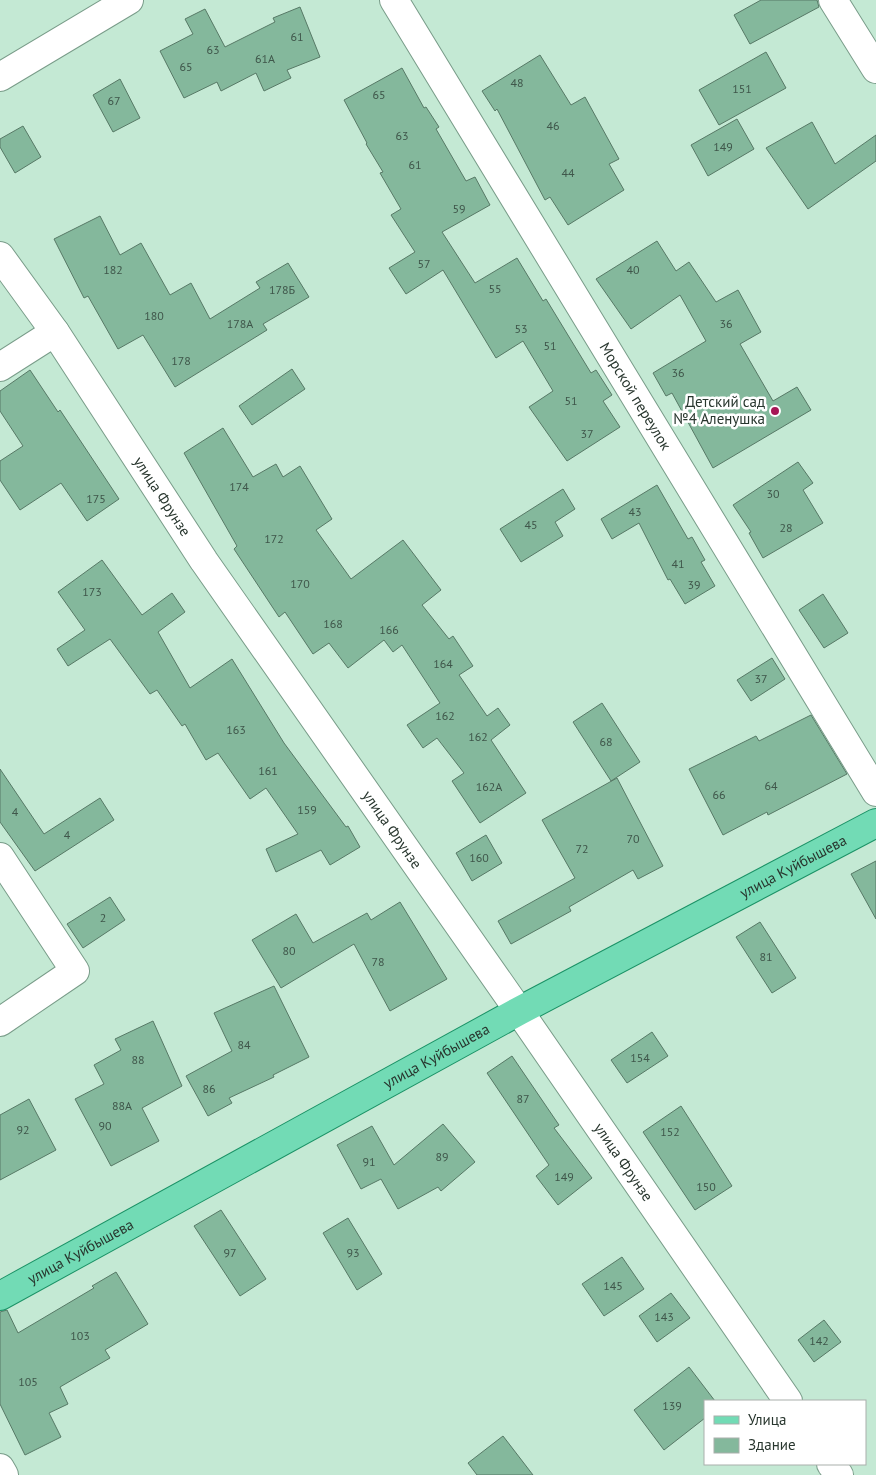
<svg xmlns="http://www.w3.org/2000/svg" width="876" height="1475" font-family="'PT Sans',sans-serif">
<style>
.building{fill:#84b89c;stroke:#577966}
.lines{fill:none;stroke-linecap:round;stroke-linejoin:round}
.minor-casing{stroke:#799c89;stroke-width:30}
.major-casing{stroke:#1b9266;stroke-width:30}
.minor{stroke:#fff;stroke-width:28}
.major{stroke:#72dbb5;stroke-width:28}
.poi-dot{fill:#a61655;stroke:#fff;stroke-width:2}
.labels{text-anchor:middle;stroke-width:5;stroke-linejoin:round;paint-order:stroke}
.number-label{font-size:12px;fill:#3f564a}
.street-label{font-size:15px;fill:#28362e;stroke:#fff}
.poi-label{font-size:15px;fill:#28362e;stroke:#fff;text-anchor:end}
</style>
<rect width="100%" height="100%" fill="#c4e9d4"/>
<path class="building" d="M761,0H817L819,7L750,44L734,15Z
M300,7L320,57L287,70L291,78L264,91L256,73L221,91L217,82L184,98L160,51L193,34L185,19L205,9L225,47L275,22L273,18Z
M766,52L786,88L719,125L699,90Z
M540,55L571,105L585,97L619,159L609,164L624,190L568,225L550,197L545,200L497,109L495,111L482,91Z
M402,68L424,108L426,107L439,127L436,129L466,181L475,177L490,205L442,232L475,283L517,258L543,301L546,299L591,373L596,370L612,395L603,401L620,427L567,461L529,407L553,391L523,341L496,358L443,270L406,294L389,268L415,252L391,215L401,209L380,173L383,172L366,144L367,143L344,100Z
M120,79L140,118L113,132L93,95Z
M737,119L754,149L708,176L691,145Z
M812,122L835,164L876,135V161L808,209L766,148Z
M23,126L41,157L15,173L0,147V139Z
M100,216L120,255L141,243L170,295L191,283L210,319L260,288L256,282L288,263L309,297L263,324L267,330L175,387L143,335L118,349L88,296L84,298L54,239Z
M657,241L676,271L689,262L716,302L738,290L761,332L740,344L773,401L797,387L811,410L713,468L672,393L666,396L653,373L706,341L680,295L631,329L596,279Z
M292,369L305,389L252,425L239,406Z
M30,370L58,412L60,410L119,499L87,521L61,483L20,510L0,480V461L23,446L0,411V391Z
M223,428L253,477L276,464L283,477L300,466L332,519L316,530L351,579L403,540L441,590L422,605L449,639L453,636L473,666L459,675L487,716L498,708L510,725L491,740L526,793L480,823L452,781L464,773L437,738L423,748L407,725L440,703L402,645L393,652L384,640L348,668L329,643L313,654L285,612L279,617L234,549L237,546L184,453Z
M798,462L813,483L803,490L823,523L763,558L749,533L751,532L733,505Z
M657,485L688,539L692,537L705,560L701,562L715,586L685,604L670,579L668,580L639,523L612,539L601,519Z
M563,489L575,509L555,522L563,536L521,562L500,529Z
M102,560L142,615L172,593L185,612L158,632L190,688L232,659L284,743L346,827L348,826L360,847L330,865L321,850L276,872L266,849L298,834L266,788L250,799L218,753L206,760L185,724L182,726L157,690L150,694L110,639L68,666L57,649L85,630L58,592Z
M823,594L848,633L824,648L799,610Z
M772,658L785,679L751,701L737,680Z
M602,703L640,762L611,781L573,722Z
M811,715L847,774L768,815L767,812L723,835L689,769L756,736L759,741Z
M0,769L44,834L100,798L114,820L35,871L0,822Z
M617,778L663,866L638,879L633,870L569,907L571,911L511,944L498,921L575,878L542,820Z
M486,835L502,863L472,881L456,853Z
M876,861V919L851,874Z
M110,897L125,920L83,948L67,924Z
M400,902L447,979L390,1011L354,944L281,988L252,940L296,914L313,943L367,913L371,920Z
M760,922L796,978L772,993L736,937Z
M274,986L309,1057L273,1075L274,1077L229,1098L232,1103L208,1116L186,1076L232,1051L214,1013Z
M153,1021L182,1086L142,1108L159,1141L111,1166L75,1099L104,1084L94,1065L121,1050L115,1039Z
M652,1032L668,1056L627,1083L611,1060Z
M512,1056L559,1125L554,1128L592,1178L558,1205L536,1176L549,1165L487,1073Z
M29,1099L56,1150L0,1180V1115Z
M681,1106L732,1186L695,1210L643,1132Z
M443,1124L475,1162L441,1191L438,1187L398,1209L381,1179L361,1189L337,1145L372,1126L394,1165Z
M221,1210L266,1279L240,1296L194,1226Z
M348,1218L382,1274L357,1290L323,1233Z
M622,1257L644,1289L604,1316L582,1284Z
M116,1272L148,1324L105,1350L110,1358L60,1387L68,1404L49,1413L61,1437L25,1455L0,1404V1312L7,1310L18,1333L94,1288L92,1286Z
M671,1293L690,1318L657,1342L639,1316Z
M824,1320L841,1342L814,1362L798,1340Z
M689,1367L715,1401H705V1418L664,1450L634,1410Z
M503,1436L533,1475H477L468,1463Z"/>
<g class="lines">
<defs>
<g id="minor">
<path id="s1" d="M394,0L876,792"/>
<path d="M833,0L876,69"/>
<path d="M0,77L129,0"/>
<path id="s2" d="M0,256L55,332L204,561L519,1011L788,1401"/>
<path d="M0,367L55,332"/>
<path d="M0,857L75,971L0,1022"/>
<path d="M831,1464L839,1475"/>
<path d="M0,1468L4,1475"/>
</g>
<g id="major">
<path id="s3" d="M0,1296L519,1011L876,823"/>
</g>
</defs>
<use href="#minor" class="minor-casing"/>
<use href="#major" class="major-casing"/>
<use href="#minor" class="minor"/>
<use href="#major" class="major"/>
</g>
<circle class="poi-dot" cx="775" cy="411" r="5"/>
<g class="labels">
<g class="number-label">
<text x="297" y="41">61</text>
<text x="213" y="54">63</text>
<text x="265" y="63">61А</text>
<text x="186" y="71">65</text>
<text x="517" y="87">48</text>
<text x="742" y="93">151</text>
<text x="379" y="99">65</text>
<text x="114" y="105">67</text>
<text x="553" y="130">46</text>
<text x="402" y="140">63</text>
<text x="723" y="151">149</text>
<text x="415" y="169">61</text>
<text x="568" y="177">44</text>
<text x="459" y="213">59</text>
<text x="424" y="268">57</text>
<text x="113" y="274">182</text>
<text x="633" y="274">40</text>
<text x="495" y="293">55</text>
<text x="282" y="294">178Б</text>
<text x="154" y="320">180</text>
<text x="240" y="328">178А</text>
<text x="726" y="328">36</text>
<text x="521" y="333">53</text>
<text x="550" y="350">51</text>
<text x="181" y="365">178</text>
<text x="678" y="377">36</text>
<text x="571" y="405">51</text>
<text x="587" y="438">37</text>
<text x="239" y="491">174</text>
<text x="773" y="498">30</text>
<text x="96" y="503">175</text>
<text x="635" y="516">43</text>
<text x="531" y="529">45</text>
<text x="786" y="532">28</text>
<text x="274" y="543">172</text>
<text x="678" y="568">41</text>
<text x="300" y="588">170</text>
<text x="694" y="589">39</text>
<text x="92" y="596">173</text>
<text x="333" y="628">168</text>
<text x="389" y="634">166</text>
<text x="443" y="668">164</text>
<text x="761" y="683">37</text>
<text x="445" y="720">162</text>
<text x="236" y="734">163</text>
<text x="478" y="741">162</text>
<text x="606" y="746">68</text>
<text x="268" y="775">161</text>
<text x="771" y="790">64</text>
<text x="489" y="791">162А</text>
<text x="719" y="799">66</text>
<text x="307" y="814">159</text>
<text x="15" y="816">4</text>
<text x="67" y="839">4</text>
<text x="633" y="843">70</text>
<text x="582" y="853">72</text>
<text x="479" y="862">160</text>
<text x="103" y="922">2</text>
<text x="289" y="955">80</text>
<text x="766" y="961">81</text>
<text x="378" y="966">78</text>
<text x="244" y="1049">84</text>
<text x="640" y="1062">154</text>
<text x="138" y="1064">88</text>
<text x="209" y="1093">86</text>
<text x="523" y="1103">87</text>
<text x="122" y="1110">88А</text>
<text x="105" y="1130">90</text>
<text x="23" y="1134">92</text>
<text x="670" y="1136">152</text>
<text x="442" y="1161">89</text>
<text x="369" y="1166">91</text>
<text x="564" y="1181">149</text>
<text x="706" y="1191">150</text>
<text x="230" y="1257">97</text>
<text x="353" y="1257">93</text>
<text x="613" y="1290">145</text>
<text x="664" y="1321">143</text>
<text x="80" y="1340">103</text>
<text x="819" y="1345">142</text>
<text x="28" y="1386">105</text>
<text x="672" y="1410">139</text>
</g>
<g class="street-label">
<text dy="5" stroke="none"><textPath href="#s1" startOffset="464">Морской переулок</textPath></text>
<text dy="5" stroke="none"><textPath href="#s2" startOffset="290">улица Фрунзе</textPath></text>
<text dy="5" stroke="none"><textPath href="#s2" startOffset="695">улица Фрунзе</textPath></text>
<text dy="5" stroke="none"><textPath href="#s3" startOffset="902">улица Куйбышева</textPath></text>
<text dy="5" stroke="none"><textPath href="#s3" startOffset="498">улица Куйбышева</textPath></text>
<text dy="5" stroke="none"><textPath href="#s2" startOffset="1100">улица Фрунзе</textPath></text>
<text dy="5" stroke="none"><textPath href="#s3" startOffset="92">улица Куйбышева</textPath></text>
</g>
<g class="poi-label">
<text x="765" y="407">Детский сад<tspan x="765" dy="17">№4 Аленушка</tspan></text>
</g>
</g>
<rect x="704" y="1400" width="162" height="65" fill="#ffffff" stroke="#a9afab"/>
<rect x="714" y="1416" width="25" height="8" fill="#72dbb5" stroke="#a9afab"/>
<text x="748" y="1425" font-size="15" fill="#28362e">Улица</text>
<rect x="714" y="1438" width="25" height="15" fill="#84b89c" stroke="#a9afab"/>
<text x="748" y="1450" font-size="15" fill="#28362e">Здание</text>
</svg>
